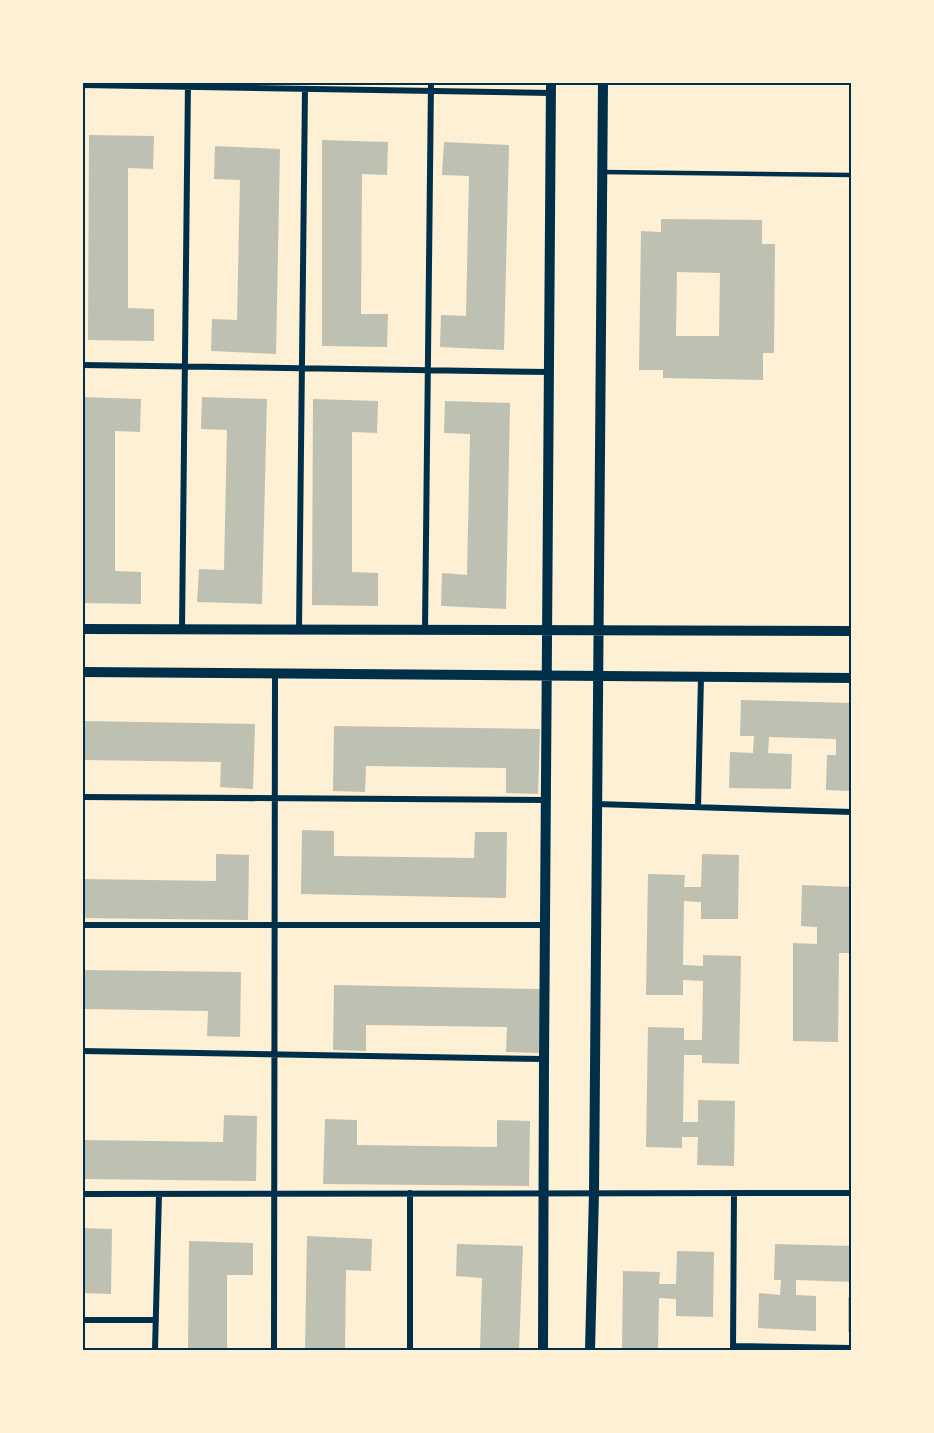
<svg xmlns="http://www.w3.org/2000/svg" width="934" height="1433" font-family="'Open Sans',sans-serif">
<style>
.building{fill:#bec0b2;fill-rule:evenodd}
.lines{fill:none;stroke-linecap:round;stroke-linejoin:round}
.service{stroke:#003049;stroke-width:4.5}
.minor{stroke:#003049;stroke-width:6}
.tertiary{stroke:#003049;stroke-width:10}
.neatline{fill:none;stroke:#003049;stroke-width:2}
</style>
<rect width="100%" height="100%" fill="#fdf0d5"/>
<path class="building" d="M89,135L154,136L153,169L128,168V308L154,309V341L88,340Z
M322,140L388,142L387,175L362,174L361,314H388L387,347L322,346Z
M444,142L509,145L504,350L440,347L441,315L466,316L469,176L442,175Z
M215,146L280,149L276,354L211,351L212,319L237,320L240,180L214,179Z
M661,219L762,220V244H775L774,353H763V380L663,378V370H639L641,231L661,232ZM677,272L720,273L719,336H676Z
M82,397L141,399L140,432L115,431V571L141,572V604L82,603Z
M202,397L267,399L262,604L197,602L199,569L224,570L227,430L201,429Z
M313,399L378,401L377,433L352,432V572L378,573V606L312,605Z
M445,401L510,403L506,609L441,606L442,573L467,575L470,434L444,433Z
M741,700L852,703V791L826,790L827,755H836V739L769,737L768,753L792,754L791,789L729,788L730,752L753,753L754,736H740Z
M82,721L255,724L253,789L220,787L221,762L82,760Z
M334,726L540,729L538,794L506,793V768L366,766L365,792L333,791Z
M302,830L334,831V856L474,858L475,832H507L506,898L301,894Z
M216,854L249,855L248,920L82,918V879L216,881Z
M702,854L739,855L738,919H701V902L684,901L683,965L703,966V955L741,956L739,1064L702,1063V1055H684L683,1122H698V1100L735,1101L734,1166L697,1165L698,1137H682V1148L646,1147L648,1027L684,1028V1040H702L703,981L683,980V995H646L648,874L685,875L684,887H701Z
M802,885L852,887V953H839L838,1042L793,1041V943L817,944V927L801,926Z
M82,970L241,972L240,1037L207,1036L208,1011L82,1009Z
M334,985L540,989L539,1053L506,1052L507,1027L366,1025V1051L333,1050Z
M224,1115L257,1116L256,1181L82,1179V1140L223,1142Z
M325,1119L357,1120V1145L497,1147V1120L530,1121L529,1186L323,1184Z
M82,1228L112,1229L111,1294L82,1293Z
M307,1236L372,1239L371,1271L346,1270L345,1350H305Z
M189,1241L253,1243V1275H227V1350H188Z
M457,1244L523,1246L519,1350H480L482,1278L456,1276Z
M775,1244L852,1246V1282L796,1280V1295L816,1296V1331L758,1328L759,1293L780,1295L781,1280H774Z
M677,1251L714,1252L713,1317L676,1316V1299L659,1298L658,1350H622L623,1271L660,1272L659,1284H676Z
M848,1297H852V1332H848Z"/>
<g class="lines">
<path class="service" d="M602,172L852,175"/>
<path class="minor" d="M82,85L551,93
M82,365L549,372
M182,629L188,82
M299,630L305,89
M425,630L431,82
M82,797L546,800
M597,804L852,812
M698,807L701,677
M82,925H545
M82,1051L544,1059
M82,1194L852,1193
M82,1320H156
M733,1346L852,1348
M155,1350L159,1194
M274,1350L275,673
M410,1350V1193
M733,1350L734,1193"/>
<path class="tertiary" d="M82,629L852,631
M82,672L852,678
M543,1350L544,1059L551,82
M590,1350L594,1193L603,82"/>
</g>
<rect width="934" height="1433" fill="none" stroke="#fdf0d5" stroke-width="168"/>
<rect x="84" y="84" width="766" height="1265" class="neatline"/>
</svg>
